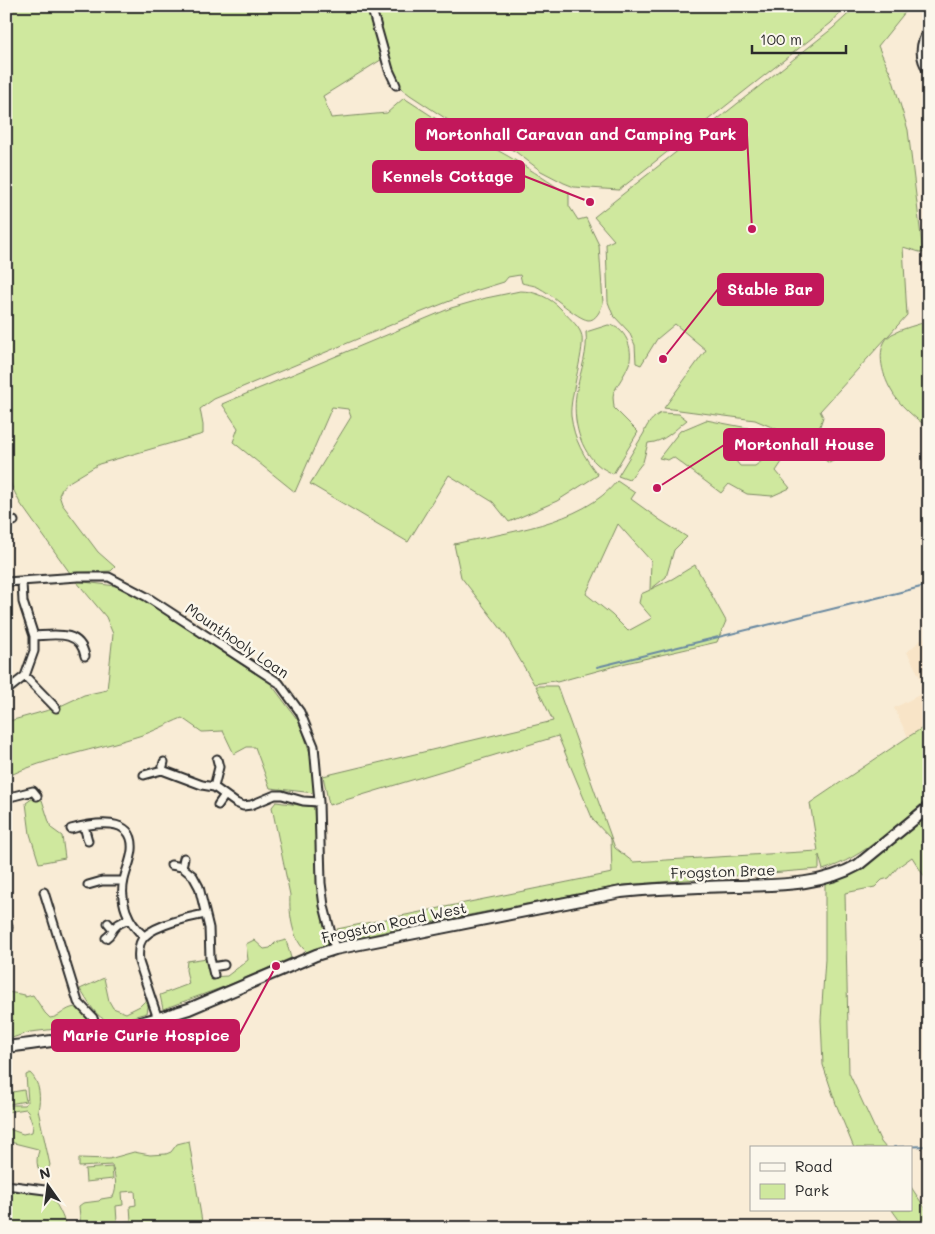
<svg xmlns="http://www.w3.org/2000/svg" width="935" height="1234" font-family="Mali,sans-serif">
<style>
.built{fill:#f8e4c7}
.green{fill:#cfe89e;stroke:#7d8a64;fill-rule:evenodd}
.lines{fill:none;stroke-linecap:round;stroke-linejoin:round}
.stream{stroke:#6888a0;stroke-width:2}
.minor-casing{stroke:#2b2b2b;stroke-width:11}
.secondary-casing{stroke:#2b2b2b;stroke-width:14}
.minor{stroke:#fbf7ec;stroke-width:7}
.secondary{stroke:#fbf7ec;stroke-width:10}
.labels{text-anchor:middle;stroke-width:5;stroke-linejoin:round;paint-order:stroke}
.street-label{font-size:15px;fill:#2b2b2b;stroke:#fbf7ec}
.leader{fill:none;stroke:#c2185b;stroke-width:2}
.callout-dot{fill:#c2185b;stroke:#fbf7ec;stroke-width:2}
.callout{fill:#c2185b;stroke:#c2185b;stroke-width:2}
.callout-label{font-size:16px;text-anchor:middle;font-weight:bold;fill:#fff}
</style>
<rect width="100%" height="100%" fill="#f9ecd6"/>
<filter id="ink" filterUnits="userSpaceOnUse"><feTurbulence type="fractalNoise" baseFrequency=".02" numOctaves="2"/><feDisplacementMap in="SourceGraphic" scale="10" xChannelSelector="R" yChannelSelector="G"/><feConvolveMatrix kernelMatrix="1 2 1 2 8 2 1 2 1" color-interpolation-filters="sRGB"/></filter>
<g filter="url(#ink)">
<path class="built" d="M929,633V724L908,737L894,708L927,691L907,652Z"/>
<path class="green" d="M6,6H368L384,58L323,96L331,118L387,113L404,98L441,122V128L445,133H450L454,131C493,144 526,167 560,189L569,192V206L578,220L586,218L599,245L603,303C601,309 596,321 588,320C576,318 553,295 541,289C536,285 528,285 522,283L520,275L508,277L504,282L475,291L417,314L214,399L200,409L203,425V434L99,464L64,485L59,495L62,504L98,552L115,567L111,571L70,573L20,503L6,475Z
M373,6H835L841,12L831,23L619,190L574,187L564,183L541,171L516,152L489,137L451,122L410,95L401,88L394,77Z
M857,6H910L878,46L892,77L908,130L923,253L903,247L907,315L820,411L823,417L819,429L837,443V459L829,463L802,442L800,435L796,440L781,431L755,420L664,408L706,350L675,324L657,339L641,365L636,363L635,345L629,332L613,315L608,302L606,244L614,240L594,217L833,28Z
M520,291C535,291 551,298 561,309C567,316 578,325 581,333C587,345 569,396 571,416C574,440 584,457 598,475L557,501L509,522L493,502L449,475L408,542L310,484L351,417L348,409L332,407L295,492L233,442L238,428L222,404L451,308L486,298Z
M929,321V428C916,419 898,404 891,390C882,375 874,345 892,334C903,328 917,325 929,321Z
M608,325C625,326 634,349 629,364C625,375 618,383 614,392C612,397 614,403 614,408L638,432L613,474C608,471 601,468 597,464C577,446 572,414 577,389C581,369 588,352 586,332Z
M661,413L679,414L687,420C674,430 665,442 648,443L643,462L629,480L618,476L644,433C646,425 653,417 661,413Z
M706,420L748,428L733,438L728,451L740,466H755L770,455L773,441L785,445L782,462L776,471L790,488L772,496L747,494L729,484L721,493L673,457L668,460L659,458L680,431Z
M617,481L635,493L631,499L660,520L687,537L674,550L666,577L651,589L672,579L695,565L726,621L717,642L626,663L557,682L554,681L534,684L505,634L461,577L454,544C505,532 582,525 617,481ZM618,524L651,561L650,590L641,594L639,603L652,618L628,631L612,615L586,594Z
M76,581L124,587L271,684L300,723L311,756L314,793L270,788L255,747H247L234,754L223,731L202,732L182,718C167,724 153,732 139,736C95,750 48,757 6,777V722L56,708L84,695L107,690L113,634L106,617Z
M536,686H557L615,848L633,862L818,851L810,803L908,737L929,724V798C896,825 865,857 823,870L819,855V869L624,885L397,929L342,942L337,929L612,873L611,839L593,820L558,736L329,805L323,776L553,721Z
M33,798L42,800L51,828L62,836L65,858L39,863L30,834L26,803Z
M276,802L314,807L319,905L330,944L307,952C292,940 289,914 290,895L272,807Z
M929,807V831L921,842L929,856V884L912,857L898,867L889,878L882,880L875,887L845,893L849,1073L881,1142L886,1148H854L836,1104L823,1065L821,1020L825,959V878L837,875Z
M254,940L264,949L270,948L275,943L286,940L291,958L229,985L163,1009L160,995L189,984L186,970L187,961L207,958L211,977L227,976L248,960L246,944Z
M104,978L109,1001L113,1008L126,1013L140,1006L145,1001L149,1002L147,1013C105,1024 104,1029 80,989Z
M6,988L8,992L25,995V997L33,995L45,1013L50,1018C61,1017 64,1008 76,1007L86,1017L90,1027L79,1031L65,1028L30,1032L6,1040V1036L11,1029L6,1003Z
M30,1073C40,1082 41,1098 38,1110L50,1165L46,1173V1178C37,1172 35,1161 39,1151L38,1149L6,1141V1131L9,1129L23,1134L32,1132L33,1126L28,1111L26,1109L6,1112V1101L9,1103L7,1093L24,1090L26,1101L9,1104V1105H24L28,1102L26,1075Z
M189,1141L203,1228H81L79,1206L83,1203L99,1201L101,1199L113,1197C118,1187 115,1175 112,1165L79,1167V1158L109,1159L134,1152L150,1155L166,1154L171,1152L177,1144ZM135,1191L136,1205L130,1206L131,1221L117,1222L116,1206L123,1205L122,1192Z
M112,1167L113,1179L86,1182L85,1169Z
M6,1186C45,1191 53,1189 67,1228H6Z
M911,1187L929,1214V1228H905L892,1210H911Z"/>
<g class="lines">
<path class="stream" d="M597,667L929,585
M894,1147L929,1146"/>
<defs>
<path id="minor" d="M371,6L389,70L396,85
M929,28C919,44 918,57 929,73
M6,523L14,521
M6,582L78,577H109L147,597L279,683L300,712L314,746L319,802L321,883L324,906L335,949
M34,636C54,635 80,629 85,656
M25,676L56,708
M6,691L25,676L34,651V636L23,602L22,582
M162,770L164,762
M144,775L162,770L202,785L214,787L236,803L243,806L251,805L275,795H282L303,801L319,802
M214,787L219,767L217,759
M6,798L33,791L37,796
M218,805L225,795
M84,826L88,841
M71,829C93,823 135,815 132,850C131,861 126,870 124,880C119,901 128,923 144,936
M171,865L182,867L193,876L199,887L209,928L210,958L214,975
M182,867L184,858
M88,885L102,881H123
M44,892L78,1002L93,1018L98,1034
M6,920L8,927L6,942
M108,923L113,929
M106,938C111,935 111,932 114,928C118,923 124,921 129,919
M212,967L224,965
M158,1019L139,962C138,953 138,942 145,936C156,925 189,917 205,914
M6,1185L45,1190"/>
<path id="secondary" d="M6,1047C69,1040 129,1028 189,1009L316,955L335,949L621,892C659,888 698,887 736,886C777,885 821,886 858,865L929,807"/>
</defs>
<use href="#minor" class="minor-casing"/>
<use href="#secondary" class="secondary-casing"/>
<use href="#minor" class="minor"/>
<use href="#secondary" class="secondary"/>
</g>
</g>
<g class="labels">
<g class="street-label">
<text transform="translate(237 641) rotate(34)" y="5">Mounthooly Loan</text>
<text transform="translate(723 872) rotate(-2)" y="5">Frogston Brae</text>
<text transform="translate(394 923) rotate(-12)" y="5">Frogston Road West</text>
</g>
</g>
<path class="leader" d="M752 229L747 135M590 202L524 176M663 359L718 289M657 488L724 445M276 966L239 1035"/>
<g class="callout-dot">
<circle cx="752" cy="229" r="5"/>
<circle cx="590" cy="202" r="5"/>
<circle cx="663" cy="359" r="5"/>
<circle cx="657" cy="488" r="5"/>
<circle cx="276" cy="966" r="5"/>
</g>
<g class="callout">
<rect x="416" y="119" width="331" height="31" rx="5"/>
<rect x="373" y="161" width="151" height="31" rx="5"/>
<rect x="718" y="274" width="105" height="31" rx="5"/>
<rect x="724" y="429" width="160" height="31" rx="5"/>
<rect x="52" y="1020" width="187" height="31" rx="5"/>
</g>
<g class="callout-label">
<text x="581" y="140">Mortonhall Caravan and Camping Park</text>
<text x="448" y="182">Kennels Cottage</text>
<text x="770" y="295">Stable Bar</text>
<text x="804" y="450">Mortonhall House</text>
<text x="146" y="1041">Marie Curie Hospice</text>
</g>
<rect width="935" height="1234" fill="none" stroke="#fbf7ec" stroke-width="25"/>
<rect x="12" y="12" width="910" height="1209" fill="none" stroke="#2b2b2b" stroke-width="2" filter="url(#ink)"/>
<rect x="750" y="1146" width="162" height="65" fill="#fbf7ec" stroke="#a8a59f"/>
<rect x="760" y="1163" width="25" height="8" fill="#fbf7ec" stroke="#a8a59f"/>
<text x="795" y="1172" font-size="15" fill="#2b2b2b">Road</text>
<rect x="760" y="1184" width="25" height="15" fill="#cfe89e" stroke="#a8a59f"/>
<text x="795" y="1196" font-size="15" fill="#2b2b2b">Park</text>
<g transform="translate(48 1186) rotate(346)" stroke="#fbf7ec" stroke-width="4" paint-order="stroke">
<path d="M0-4L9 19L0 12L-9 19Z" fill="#2b2b2b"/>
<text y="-8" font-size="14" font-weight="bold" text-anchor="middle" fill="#2b2b2b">N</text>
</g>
<path d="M752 45v8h94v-8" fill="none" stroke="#2b2b2b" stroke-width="2.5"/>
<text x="760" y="45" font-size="15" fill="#2b2b2b" stroke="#fbf7ec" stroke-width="4" paint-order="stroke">100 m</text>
</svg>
